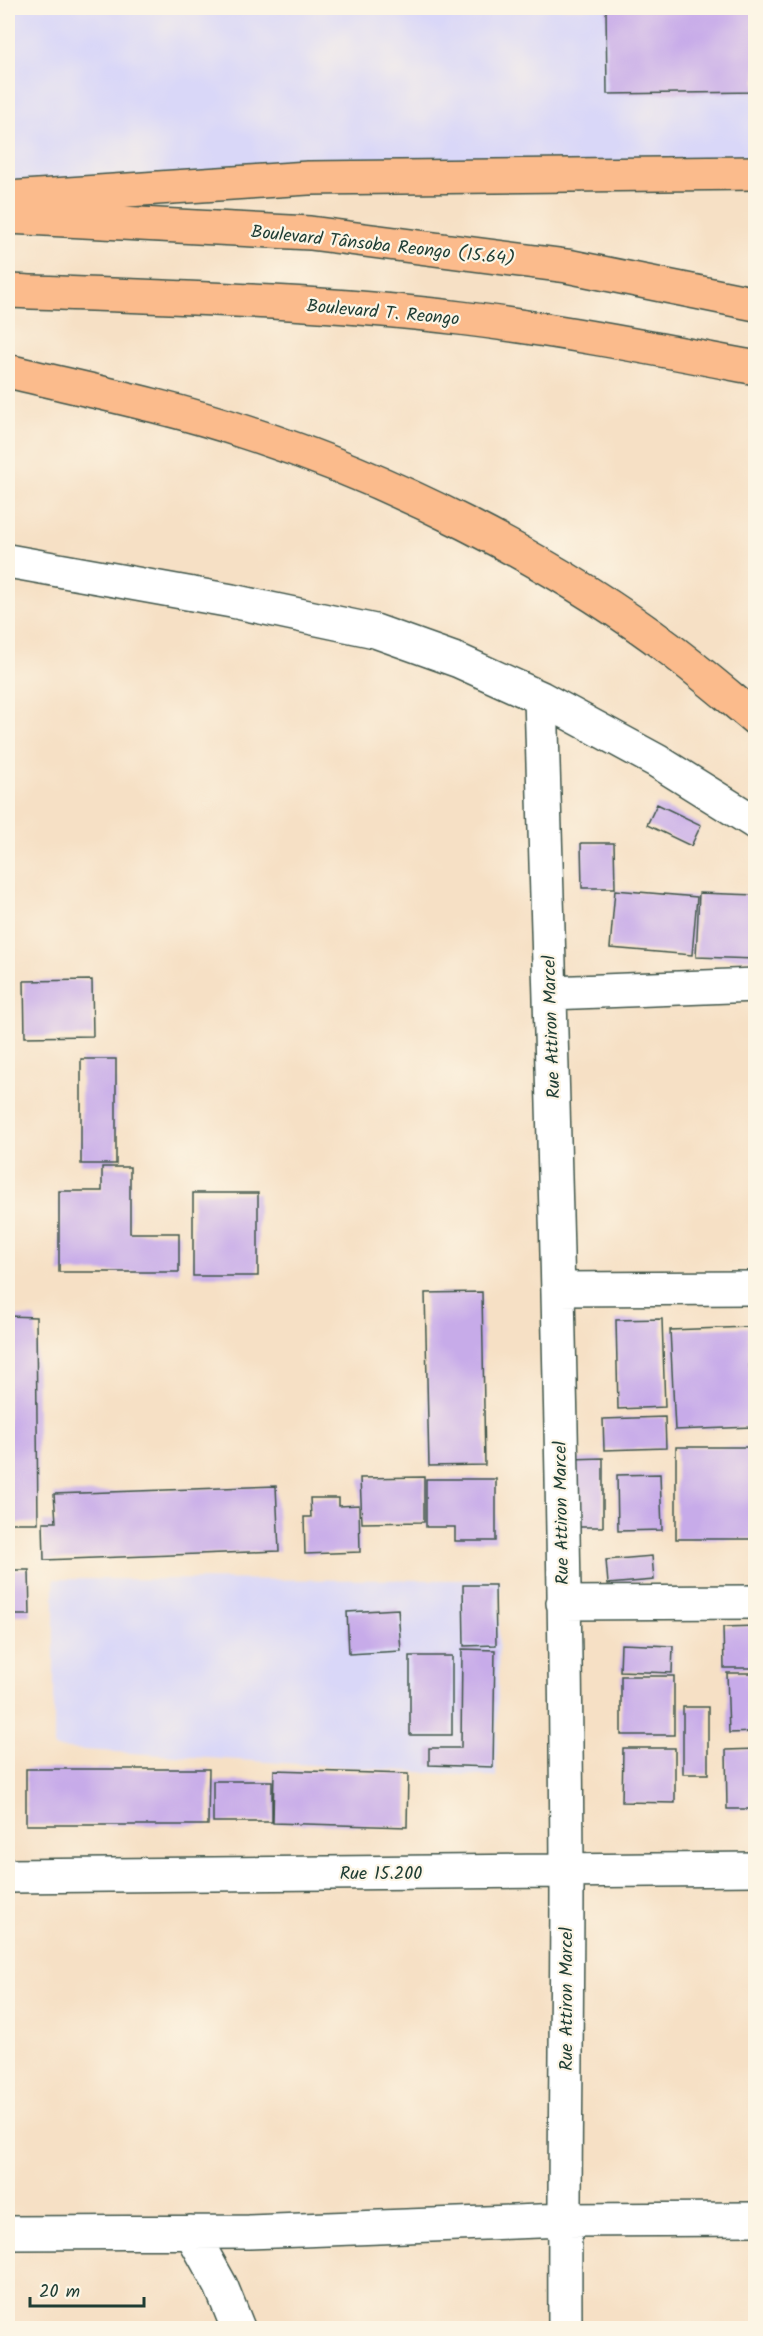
<svg xmlns="http://www.w3.org/2000/svg" width="763" height="2336" font-family="Kalam,sans-serif">
<style>
.built{fill:#d9d7f8}
.building{fill:#c7abe9}
.lines{fill:none;stroke-linecap:round;stroke-linejoin:round}
.minor-casing{stroke:#3f554a;stroke-width:36}
.trunk-casing{stroke:#3f554a;stroke-width:36}
.minor{stroke:#fff;stroke-width:33}
.trunk{stroke:#fbbb8c;stroke-width:33}
.labels{text-anchor:middle;stroke-width:4.5;stroke-linejoin:round;paint-order:stroke}
.street-label{font-size:18px;fill:#1f3d34;stroke:#fcf5e5}
</style>
<rect width="100%" height="100%" fill="#fcf5e5"/>
<filter id="ink" filterUnits="userSpaceOnUse"><feTurbulence type="fractalNoise" baseFrequency=".0167" numOctaves="2"/><feDisplacementMap in="SourceGraphic" scale="12" xChannelSelector="R" yChannelSelector="G"/><feConvolveMatrix kernelMatrix="1 2 1 2 8 2 1 2 1" color-interpolation-filters="sRGB"/></filter>
<filter id="wash" filterUnits="userSpaceOnUse"><feTurbulence type="fractalNoise" baseFrequency=".008" numOctaves="4" result="noise"/><feDisplacementMap in="SourceGraphic" scale="24" xChannelSelector="R" yChannelSelector="G"/><feGaussianBlur stdDeviation="1.35" result="paint"/><feColorMatrix in="noise" values="0 0 0 0 0 0 0 0 0 0 0 0 0 0 0 0 0 1.4 0 .05"/><feComposite in="paint" operator="in"/></filter>
<g filter="url(#wash)">
<rect width="100%" height="100%" fill="#f6e0c5"/>
<path class="built" d="M8,8H755V173L8,198Z
M54,1579L500,1580L496,1777L54,1748Z"/>
<g id="blocks">
<path class="building" d="M606,8H756V92L607,94Z
M657,804L701,825L691,846L647,825Z
M581,843H614L615,888H582Z
M615,890L697,897L692,955L610,948Z
M699,893L756,895V959L696,957Z
M92,980L93,1036L25,1037L24,981Z
M81,1059H116V1164H81Z
M102,1167H130V1233H179V1272H59V1191H102Z
M193,1193H258V1276H193Z
M482,1292L485,1465L429,1466L425,1293Z
M8,1316L36,1317L38,1523H8Z
M662,1319L665,1407L618,1409L616,1320Z
M748,1327L752,1427L675,1430L670,1330Z
M665,1417L666,1448L604,1450L603,1419Z
M676,1447H756V1539H676Z
M603,1458V1527H571L570,1459Z
M660,1474L662,1530L618,1531L617,1475Z
M424,1477V1522L362,1523L360,1478Z
M426,1479H496V1541H455V1527H426Z
M276,1486L279,1551L44,1560L43,1522H56L54,1494Z
M310,1498H339V1506L359,1505L360,1552L305,1554L304,1517H311Z
M652,1556L654,1580L608,1584L606,1560Z
M8,1570H29L30,1615H8Z
M463,1585H495L496,1645L464,1646Z
M398,1609L401,1651L349,1654L347,1612Z
M756,1626V1668H724L723,1627Z
M621,1644L673,1646L672,1673L620,1671Z
M462,1649L495,1650L493,1767L429,1765V1748H461Z
M410,1656H452V1735H410Z
M727,1673H756V1732L729,1733Z
M621,1676H674V1735H621Z
M683,1707H708V1774H683Z
M623,1748H675V1803L622,1802Z
M756,1749V1809H727L726,1750Z
M26,1769H209L208,1825H26Z
M274,1770L408,1774L407,1827L273,1823Z
M213,1781H272V1822H213Z"/>
</g>
</g>
<g filter="url(#ink)">
<use href="#blocks" fill-opacity="0" stroke="#3f554a" stroke-width="1.5"/>
<g class="lines">
<defs>
<path id="minor" d="M8,561L232,601L375,631L459,661L541,698L657,761L756,823
M541,698C553,1088 565,1479 567,1870C567,2023 564,2175 565,2328
M550,993L756,985
M558,1289L756,1288
M563,1603L756,1602
M8,1876L756,1869
M191,2232L221,2286L238,2328
M8,2233L249,2232L564,2220L756,2219"/>
<path id="trunk" d="M8,198L308,178L756,173
M8,217L310,233L567,266L756,304
M8,291C158,297 310,300 460,318C560,330 657,349 756,368
M8,371C87,390 167,406 245,432C388,478 551,559 671,650C700,672 728,696 756,719"/>
</defs>
<use href="#minor" class="minor-casing"/>
<use href="#trunk" class="trunk-casing"/>
<use href="#minor" class="minor"/>
<use href="#trunk" class="trunk"/>
</g>
</g>
<g class="labels">
<g class="street-label">
<text transform="translate(383 245) rotate(6)" y="6">Boulevard Tânsoba Reongo (15.64)</text>
<text transform="translate(383 312) rotate(5)" y="6">Boulevard T. Reongo</text>
<text transform="translate(551 1027) rotate(-92)" y="6">Rue Attiron Marcel</text>
<text transform="translate(561 1513) rotate(-91)" y="6">Rue Attiron Marcel</text>
<text x="381" y="1879">Rue 15.200</text>
<text transform="translate(566 1999) rotate(-90)" y="6">Rue Attiron Marcel</text>
</g>
</g>
<rect width="763" height="2336" fill="none" stroke="#fcf5e5" stroke-width="30"/>
<path d="M30 2297v9h114v-9" fill="none" stroke="#1f3d34" stroke-width="3"/>
<text x="39" y="2297" font-size="18" fill="#1f3d34" stroke="#fcf5e5" stroke-width="4.5" paint-order="stroke">20 m</text>
</svg>
